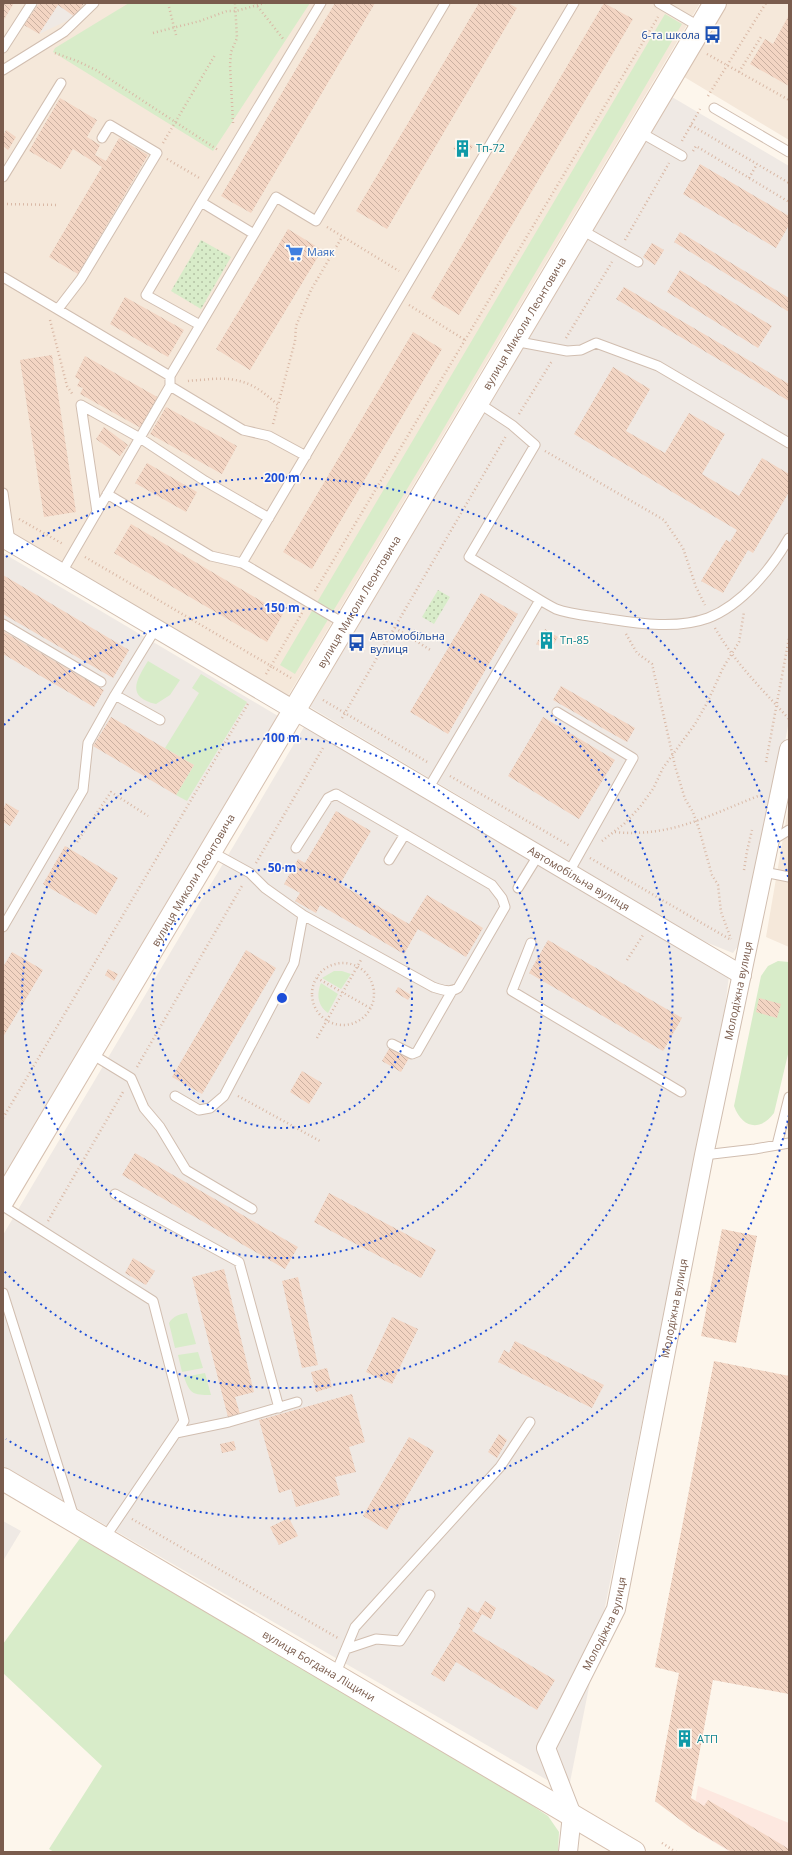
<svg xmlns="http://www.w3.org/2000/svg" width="792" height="1855" font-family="'Open Sans',sans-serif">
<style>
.residential{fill:#f5e8da}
.commercial{fill:#fde8e0}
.industrial{fill:#efe9e4}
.grass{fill:#d8ecc9}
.park{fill:url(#park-dots)}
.building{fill:url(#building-back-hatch)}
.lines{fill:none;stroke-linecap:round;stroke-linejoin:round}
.lane-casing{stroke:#d1beb0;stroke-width:11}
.street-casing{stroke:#d1beb0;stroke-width:20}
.secondary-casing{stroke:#d6c0b0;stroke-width:24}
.path{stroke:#d9b8a5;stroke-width:2.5;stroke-dasharray:1 3;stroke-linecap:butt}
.lane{stroke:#fff;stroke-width:9}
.street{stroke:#fff;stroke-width:18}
.secondary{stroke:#fff;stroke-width:22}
.ring{fill:none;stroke:#1d4ed8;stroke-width:2;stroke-dasharray:2 4}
.labels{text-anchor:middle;stroke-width:3;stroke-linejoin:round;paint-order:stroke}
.transit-label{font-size:11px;fill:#164399;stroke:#fffaf3;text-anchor:end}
.culture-label{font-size:11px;fill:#0d838f;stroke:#fffaf3;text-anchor:start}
.shop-label{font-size:11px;fill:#366cbe;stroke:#fffaf3;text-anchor:start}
.street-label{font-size:11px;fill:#7a5c4d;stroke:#fffaf3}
.centre{fill:#1d4ed8;stroke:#fffaf3;stroke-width:2}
.ring-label{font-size:12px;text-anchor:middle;font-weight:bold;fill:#1d4ed8;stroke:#fffaf3;stroke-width:3;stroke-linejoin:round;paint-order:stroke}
</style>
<defs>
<pattern id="park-dots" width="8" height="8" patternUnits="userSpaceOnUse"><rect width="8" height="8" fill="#d8ecc9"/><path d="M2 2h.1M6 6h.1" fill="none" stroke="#b4c2a5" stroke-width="1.8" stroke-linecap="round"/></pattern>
<pattern id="building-back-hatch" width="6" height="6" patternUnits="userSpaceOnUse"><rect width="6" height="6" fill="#f3d5c3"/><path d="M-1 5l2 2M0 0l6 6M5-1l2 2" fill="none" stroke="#cab0a1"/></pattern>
</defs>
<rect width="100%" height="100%" fill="#fdf6ec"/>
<path class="residential" d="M3,3H700L288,696L3,528Z
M724,3H789V140L681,75Z
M789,803V947L766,937Z"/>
<path class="commercial" d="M698,1786L789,1823V1852H730L691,1828Z"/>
<path class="industrial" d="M39,3H84L75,17L39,34L24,25Z
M672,97L789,166V721L748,932L733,953L703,941L310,707Z
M3,553L278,716L3,1185Z
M304,727L729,976L725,1007L568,1792L3,1466V1235Z
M3,1521L21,1531L3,1561Z"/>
<path class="grass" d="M129,3H310L213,151L53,52L55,48Z
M665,14L682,24L438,438L295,674L280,665Z
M148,661L180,680L170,695L156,704C125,697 137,679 148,661Z
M201,674L247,702L187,801L176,795L194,765L165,748L199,693L192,688Z
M778,961L789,962V1050L774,1113C760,1132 742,1128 734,1106L761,976L768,966Z
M334,971H342L351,974L341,989L322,978Z
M321,983L338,994L328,1013C318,1006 316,995 321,983Z
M187,1313L196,1344L175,1348L169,1323C173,1316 180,1314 187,1313Z
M198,1352L203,1368L182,1372L178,1355Z
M205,1373L211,1395C193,1395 190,1394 184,1377Z
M81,1537L470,1765L548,1816L559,1832L558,1852H54L49,1849L102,1766L3,1673V1644Z"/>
<path class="park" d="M201,240L231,257L201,309L171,291Z
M438,590L450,597L434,624L422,617Z"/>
<path class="building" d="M3,3H14L3,21Z
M39,3H84L75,17L58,5L39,34L24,25Z
M335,3H375L251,213L221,196Z
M479,3H508L517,8L387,229L356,211Z
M604,3L633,19L459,315L431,298Z
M789,15V86L750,64L765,39L773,44Z
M60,98L97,120L87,137L100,145L95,155L106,161L119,138L148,155L78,274L49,257L102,167L73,149L61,169L29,151Z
M6,130L16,137L8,150L3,146V136Z
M460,138L473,146L466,157L453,149Z
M700,164L789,216V225L776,248L683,194Z
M288,229L322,250L250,370L216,349Z
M680,232L789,298V312L674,242Z
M652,243L664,250L655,265L643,257Z
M680,270L772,326L758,348L667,292Z
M624,287L789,384V401L616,299Z
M125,297L184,330L168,357L110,324Z
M413,332L442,349L312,569L283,552Z
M52,355L76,512L44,517L20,360Z
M85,356L159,398L141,428L80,394L83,388L77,386L80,380L75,377Z
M613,367L650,389L626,431L665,453L689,413L725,434L702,474L739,496L762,458L789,474V492L753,553L748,550L723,593L701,581L726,540L730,542L737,530L574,434Z
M166,407L237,446L222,474L150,434Z
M104,427L128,445L120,456L96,439Z
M147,463L197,492L186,512L135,483Z
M131,524L283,614L267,642L114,553Z
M3,575L129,650L113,678L3,614Z
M481,593L518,614L448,734L410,712Z
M545,629L558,637L550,651L536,644Z
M3,631L104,690L94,707L3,654Z
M561,686L635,728L627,742L553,700Z
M111,717L194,765L176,795L93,746Z
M543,717L615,760L579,819L508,776Z
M6,803L19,811L10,826L3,822V809Z
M336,811L371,831L340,884L409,924L427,895L483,928L466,957L418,929L404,954L320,905L316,913L295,901L300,893L284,884L298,859L305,863Z
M65,846L118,878L96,915L43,884Z
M548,940L682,1018L663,1051L529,973Z
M246,950L276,968L202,1094L172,1077Z
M12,952L43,970L3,1037V967Z
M108,969L118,974L114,981L105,975Z
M398,987L411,995L408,1000L395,992Z
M759,998L781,1004L777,1018L756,1012Z
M390,1047L409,1058L401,1072L382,1061Z
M302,1071L322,1083L309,1104L290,1092Z
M135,1153L298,1247L285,1269L122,1175Z
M329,1193L436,1250L421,1278L314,1222Z
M722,1229L757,1236L736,1343L701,1336Z
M133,1258L155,1271L146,1285L125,1273Z
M224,1269L254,1392L235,1397L240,1414L228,1417L192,1277Z
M298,1277L318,1365L302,1368L282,1281Z
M392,1317L418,1329L392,1384L366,1372Z
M515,1341L604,1385L592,1408L498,1362L504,1350L509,1353Z
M714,1361L789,1376V1694L713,1680L691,1798L704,1806L708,1800L789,1849V1852H732L691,1828L655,1801L679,1673L655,1667Z
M327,1368L332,1387L316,1392L311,1372Z
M352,1394L365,1442L349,1447L356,1472L335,1477L340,1495L296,1507L291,1489L279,1493L259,1420Z
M499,1434L507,1440L497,1458L488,1452Z
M409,1437L434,1451L387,1530L363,1516Z
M234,1441L236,1450L222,1453L220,1444Z
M289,1518L298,1536L279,1545L270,1527Z
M485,1601L496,1608L491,1619L482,1614L472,1631L555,1680L537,1710L456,1662L444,1682L431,1674L461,1625L459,1624L468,1607L478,1613Z"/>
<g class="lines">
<defs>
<path id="lane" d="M659,3L700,27
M3,48L32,3
M3,70L64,32L94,3
M714,108L789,152
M638,131L682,156
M3,177L61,83
M580,229L638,262
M254,234L201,202L321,3
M3,277L170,376
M58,309L81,279L157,153L110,125L102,138
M200,325L146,295L201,202
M514,341L567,351L581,350L596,343L658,366L789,443
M170,386L243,430L269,436L306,456
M3,493L10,542
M107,494L211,556L242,563L345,624
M97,512L81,405L140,438L205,481L269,518
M242,563L574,3
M62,572L170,386V376L276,197L316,221L445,3
M540,600C545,603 550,606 556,609C572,615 593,616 609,619C641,624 678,629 708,618C742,605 772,568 789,538
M3,624L101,682
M156,628L115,695L160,720
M557,712L633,758L569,872
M428,789L540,600L469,557L535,445L512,425L477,402
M771,841L789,830
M296,848L328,798L336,794L492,885L502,898L505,907L458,988C450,993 442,990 433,987L303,915
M389,860L405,834
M764,872L789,877
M518,888L539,854
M3,927L83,790L88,743L115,695
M531,943L512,991L681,1092
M392,1044L412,1054L417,1052L452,991
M90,1053L131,1078L144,1108L160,1127L186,1170L252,1209
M175,1096L199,1110L210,1108L224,1096L294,963L303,915L265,888L250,873L210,851
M777,1145L789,1097
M704,1155L755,1149L789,1143
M115,1194L239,1262L279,1408
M3,1206L153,1301L184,1421L104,1539
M3,1293L74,1517
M176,1433L229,1422L297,1402
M346,1649L376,1639L400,1641L430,1595
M335,1675L355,1627L500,1467L530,1422"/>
<g id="street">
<path id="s1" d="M3,538L742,975"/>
<path id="s2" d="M568,1852L572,1815L546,1748L616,1609L704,1155L789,749"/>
</g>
<g id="secondary">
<path id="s3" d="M3,1200L715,3"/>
<path id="s4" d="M3,1479L634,1852"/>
</g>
</defs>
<use href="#lane" class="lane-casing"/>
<use href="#street" class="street-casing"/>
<use href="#secondary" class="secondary-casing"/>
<path class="path" d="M255,3L284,40
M169,7L176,35
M153,33L200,21L227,11H236L265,3
M55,53L77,61L96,70L218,150
M707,54L789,100
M739,72L761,37
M708,96L766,3
M233,123L230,65L231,52L237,38L235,3
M691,125L789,183
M682,141L700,109
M163,143L215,55
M693,151L696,146L789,202
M167,159L201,179
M749,178L757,164
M3,204L59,205
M327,227L399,271
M625,240L669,163
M409,305L465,340
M50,320L67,386L73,395
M566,338L612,262
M188,381C195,380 203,380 210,379C241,377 255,384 278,405L295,341L296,326L311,290L342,237
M519,414L552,361
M273,424L278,405
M545,451L664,520L683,548L696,587L705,605
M19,519L63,544
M85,557L271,666L302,613
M315,591L658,17
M395,628L432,651
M715,628C735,663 762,689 789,719
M626,634L637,653L652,664L675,766L685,799L693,812L699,829L712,875L718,885L721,912L731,939
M266,674L271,666L291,678
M323,700L429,763
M342,718L506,436
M766,762L789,638
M450,776L570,846
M615,832C671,838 711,814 761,795
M602,841L624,824L640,807L653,789L663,768L695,724L707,703L723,668L739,642L744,612
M77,842L111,792L148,816
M590,858L731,940
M256,863L323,748
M744,870L747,851L752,830
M627,960L643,935
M312 994a31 31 0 1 1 62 0a31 31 0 1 1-62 0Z
M317,978L370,1008
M317,1038L361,960
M137,1067L243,884
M238,1096L320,1141
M3,1118L249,702
M48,1221L123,1092
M132,1519L338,1638
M662,1843L676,1852"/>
<use href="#lane" class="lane"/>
<use href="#street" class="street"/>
<use href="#secondary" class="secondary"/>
</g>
<g class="ring">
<circle cx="282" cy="998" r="130"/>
<circle cx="282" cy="998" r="260"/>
<path d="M4 725A390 390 0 1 1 4 1271"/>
<path d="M789 1115A520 520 0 0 1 6 1439M6 557A520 520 0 0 1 789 881"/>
</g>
<defs>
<symbol id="bus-bare" viewBox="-9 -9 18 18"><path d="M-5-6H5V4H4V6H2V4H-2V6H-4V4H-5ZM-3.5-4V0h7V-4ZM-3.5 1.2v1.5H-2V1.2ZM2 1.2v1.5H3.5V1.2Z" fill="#1a4fb4" stroke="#fffaf3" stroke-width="2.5" paint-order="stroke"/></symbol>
<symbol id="building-bare" viewBox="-9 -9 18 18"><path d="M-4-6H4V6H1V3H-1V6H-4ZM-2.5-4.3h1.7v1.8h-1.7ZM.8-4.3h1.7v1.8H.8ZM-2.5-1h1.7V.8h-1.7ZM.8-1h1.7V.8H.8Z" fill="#0f9aa8" stroke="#fffaf3" stroke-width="2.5" paint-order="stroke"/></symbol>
<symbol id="supermarket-bare" viewBox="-9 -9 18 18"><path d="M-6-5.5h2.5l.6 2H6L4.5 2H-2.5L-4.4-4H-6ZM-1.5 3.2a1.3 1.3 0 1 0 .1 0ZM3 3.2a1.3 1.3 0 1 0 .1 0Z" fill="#3f7fe0" stroke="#fffaf3" stroke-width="2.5" paint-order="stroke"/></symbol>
</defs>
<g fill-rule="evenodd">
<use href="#bus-bare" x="700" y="22" width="25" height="25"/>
<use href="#building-bare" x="450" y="136" width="25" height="25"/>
<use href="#supermarket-bare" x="282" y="240" width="25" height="25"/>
<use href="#building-bare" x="534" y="628" width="25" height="25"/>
<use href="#bus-bare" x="344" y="630" width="25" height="25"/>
<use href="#building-bare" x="672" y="1726" width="25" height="25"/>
</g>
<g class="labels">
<g class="transit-label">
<text x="700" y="39">6-та школа</text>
<text x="370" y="640" text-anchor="start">Автомобільна<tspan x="370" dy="13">вулиця</tspan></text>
</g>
<g class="culture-label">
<text x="476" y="152">Тп-72</text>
<text x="560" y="644">Тп-85</text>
<text x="697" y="1743">АТП</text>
</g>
<g class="shop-label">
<text x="307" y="256">Маяк</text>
</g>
<g class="street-label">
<text dy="4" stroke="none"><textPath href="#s3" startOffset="1020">вулиця Миколи Леонтовича</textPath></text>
<text dy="4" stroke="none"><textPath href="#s3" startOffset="696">вулиця Миколи Леонтовича</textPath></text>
<text dy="4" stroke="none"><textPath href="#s1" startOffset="669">Автомобільна вулиця</textPath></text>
<text dy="4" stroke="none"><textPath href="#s3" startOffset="372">вулиця Миколи Леонтовича</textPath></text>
<text dy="4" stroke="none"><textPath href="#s2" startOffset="895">Молодіжна вулиця</textPath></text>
<text dy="4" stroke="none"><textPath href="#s2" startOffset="571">Молодіжна вулиця</textPath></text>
<text dy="4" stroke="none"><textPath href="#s2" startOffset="247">Молодіжна вулиця</textPath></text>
<text dy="4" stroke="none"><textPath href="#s4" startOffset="367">вулиця Богдана Ліщини</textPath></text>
</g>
</g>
<circle cx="282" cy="998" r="6" class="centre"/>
<g class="ring-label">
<text x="282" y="482">200 m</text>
<text x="282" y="612">150 m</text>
<text x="282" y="742">100 m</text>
<text x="282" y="872">50 m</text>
</g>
<rect width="792" height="1855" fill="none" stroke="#7a5c4d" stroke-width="8"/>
</svg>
